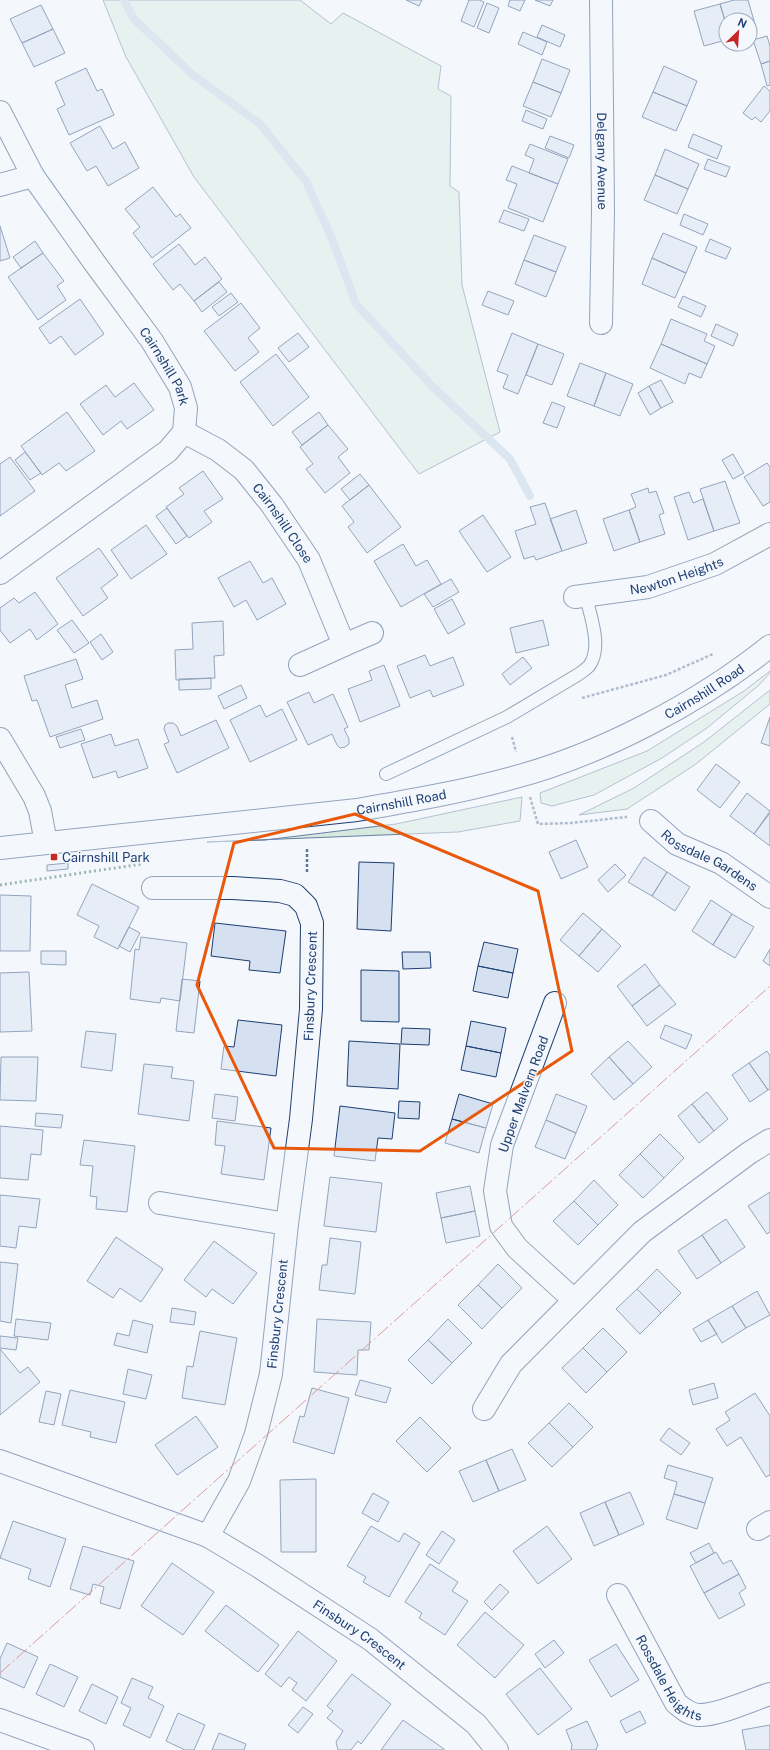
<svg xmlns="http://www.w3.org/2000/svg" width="770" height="1750" font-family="'Public Sans',sans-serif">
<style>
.green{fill:#d7e8df;stroke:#687fa3}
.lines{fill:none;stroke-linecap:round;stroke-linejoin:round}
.stream{stroke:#bed0e5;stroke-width:8}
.building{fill:#d5e0f0;stroke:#1d3f73}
.lane-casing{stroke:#1d3f73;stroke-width:14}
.street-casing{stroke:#1d3f73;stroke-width:24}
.secondary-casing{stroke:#1d3f73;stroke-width:24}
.path{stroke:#5e769c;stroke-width:2.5;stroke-dasharray:3 2;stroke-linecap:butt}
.lane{stroke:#f4f7fb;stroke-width:12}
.street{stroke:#f4f7fb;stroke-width:22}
.secondary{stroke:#f4f7fb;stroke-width:22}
.hedge{stroke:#2c6c60;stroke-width:3;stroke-dasharray:2 3;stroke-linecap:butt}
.power{stroke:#c62828;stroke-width:1;stroke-dasharray:14 3 2 3;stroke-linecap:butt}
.marked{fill:none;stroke:#e8590c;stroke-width:3;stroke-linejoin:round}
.poi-dot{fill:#c62828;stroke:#f4f7fb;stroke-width:1.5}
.labels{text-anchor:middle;stroke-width:3;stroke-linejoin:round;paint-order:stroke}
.street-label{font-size:13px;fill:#1d3f73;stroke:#f4f7fb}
.poi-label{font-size:13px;fill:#1d3f73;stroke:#f4f7fb;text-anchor:start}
</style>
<rect width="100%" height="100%" fill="#f4f7fb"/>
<path class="green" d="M103,0H300L331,24L343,13L441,66L438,89L451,96L450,186L459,192L462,285L500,432L419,474L194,177L126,57Z
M770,671V673L759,685L707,728L662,758L594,795L552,806L541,803L540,793L647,751L744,691Z
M770,690V704L696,764L627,809L579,815L634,788L704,742Z
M522,797L520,821L458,832L207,842L265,840L396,824Z"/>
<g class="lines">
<path class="stream" d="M124,0L134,19L192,74L260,124L306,181L332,239L356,304L433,387L510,459L530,496"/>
</g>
<path class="building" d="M406,0H422L419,6Z
M469,0H479L484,2L474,27L461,21Z
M510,0H525L520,11L508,6Z
M535,0H553L550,6Z
M734,0H748L757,31L750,33V20H726V24L720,4Z
M487,3L499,8L489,33L477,28Z
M720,4L726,24V40L704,46L694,11Z
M41,5L53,29L22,43L10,19Z
M542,25L565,35L560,47L537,37Z
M53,29L65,53L34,67L22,43Z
M523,32L547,42L542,55L518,44Z
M767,36L770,46V61L761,64L753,40Z
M542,59L570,70L561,93L533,82Z
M770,61V85L767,86L761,64Z
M664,66L697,81L687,106L653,92Z
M86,68L97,91L102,89L114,115L69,135L57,109L65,105L55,82Z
M533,82L561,93L551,117L523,106Z
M764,86L770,91V111L761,122L755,117L752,120L743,113Z
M653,92L687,106L676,131L642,117Z
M526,110L547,119L543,129L522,121Z
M100,126L113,149L125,142L139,168L108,186L96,166L87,171L70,143Z
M693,134L722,146L717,159L688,147Z
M550,136L574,145L569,158L545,148Z
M530,144L568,159L558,184L529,173L534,159L525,155Z
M665,149L699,164L688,189L655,175Z
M708,159L730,167L726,177L704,169Z
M512,166L558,184L543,222L508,208L517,184L506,180Z
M655,175L688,189L677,214L644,200Z
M153,187L176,217L180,214L191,228L152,258L133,233L140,227L125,209Z
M504,210L529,219L524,231L499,222Z
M684,214L708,224L703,235L680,225Z
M0,226L10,258L0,261Z
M663,233L697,247L686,273L652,258Z
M534,235L566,247L556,272L524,260Z
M710,239L731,248L726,259L705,251Z
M35,241L43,253L21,268L13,257Z
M179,244L195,265L205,257L222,279L194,301L180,284L173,290L153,264Z
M43,253L64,281L57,286L66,300L38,320L8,277Z
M652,258L686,273L675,298L642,284Z
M524,260L556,272L546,297L515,284Z
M219,282L227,292L202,312L194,301Z
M488,291L514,301L508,315L482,305Z
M231,293L238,302L219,316L212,307Z
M683,296L706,306L701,317L678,307Z
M80,299L104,334L75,355L61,336L50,344L39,328Z
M241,303L260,328L248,338L259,352L235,371L204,331Z
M671,319L707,334L704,341L715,346L707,364L661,344Z
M716,324L738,334L733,346L711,336Z
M298,333L309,347L289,362L278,348Z
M512,333L538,344L518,394L503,388L508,375L497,371Z
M538,344L564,354L552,385L526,375Z
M661,344L707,364L701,378L689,373L685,384L650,368Z
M276,354L309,397L273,426L240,382Z
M580,363L606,373L594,406L567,396Z
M606,373L633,384L620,416L594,406Z
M661,380L673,402L661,408L649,386Z
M134,383L154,410L127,429L121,421L103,435L80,404L106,385L115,397Z
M649,386L661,408L650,415L638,393Z
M552,402L565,407L557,428L543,423Z
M67,412L95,451L66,471L59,463L42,475L21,446Z
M319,412L328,425L302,445L292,432Z
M328,425L348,449L338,457L350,473L325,493L306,469L313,464L300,447Z
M25,452L41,473L30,480L15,460Z
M733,454L744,473L733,479L722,460Z
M10,457L35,491L0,516V464Z
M767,463L770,467V502L763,506L744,477Z
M203,471L223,499L204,511L212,522L189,538L166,507L184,494L179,488Z
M360,474L369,485L350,500L341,489Z
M725,481L740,523L714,531L700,489Z
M369,485L401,527L367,553L348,527L354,522L342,506Z
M648,488L649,493L656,491L664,513L659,515L665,534L640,542L629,510L636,507L631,494Z
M689,492L693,503L703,499L714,531L688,540L674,497Z
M545,503L562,551L536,560L534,556L524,559L515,531L536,524L530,507Z
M167,508L187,536L176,544L156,516Z
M576,510L587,543L562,551L550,519Z
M629,510L640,542L614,551L603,519Z
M483,515L511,557L487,572L459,531Z
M146,525L167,554L131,579L111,550Z
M403,544L416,566L427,560L441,584L401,607L374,561Z
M99,548L118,575L101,588L108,598L83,616L56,578Z
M250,561L263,583L272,578L286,604L257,620L246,600L234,607L218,578Z
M451,579L459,592L433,607L424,594Z
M35,592L58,624L37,640L30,629L10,643L0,630V608L14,598L19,603Z
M452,599L465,624L448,634L434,609Z
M72,620L89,643L74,653L57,630Z
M543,620L549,645L516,653L510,628Z
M223,621L224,655L214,656L215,678L176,680L175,650L193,649L192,623Z
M101,634L113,652L102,660L90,642Z
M425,655L430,666L453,657L464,685L433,697L430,690L410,698L397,666Z
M523,657L532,668L510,685L502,674Z
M76,659L83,679L65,685L72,708L97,700L103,719L50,737L37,700L32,701L24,676Z
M384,665L400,706L360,722L348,689L372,680L369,671Z
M211,678V689L179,690V679Z
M241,685L247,698L224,709L218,696Z
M309,692L314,703L333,694L348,727L344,729L349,739V744L345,747L340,748L337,745L332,734L308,745L287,702Z
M260,705L266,717L282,709L297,740L250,762L230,720Z
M770,717V746L761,743Z
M216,720L229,748L177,773L164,744L169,742L164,729L165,725L168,723H173L177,726L181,736Z
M81,729L85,740L60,748L56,737Z
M111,734L115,746L138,739L148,768L118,778L116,771L93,778L81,744Z
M716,764L740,782L720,808L697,790Z
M747,793L770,811L754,834L730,816Z
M770,813V846L754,834Z
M576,840L588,867L561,879L549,852Z
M644,857L667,872L652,896L628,882Z
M359,862L394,863L391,931L357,929Z
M68,863V869L47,871V865Z
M615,864L626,875L608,892L598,880Z
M667,872L690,887L675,911L652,896Z
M92,884L139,907L118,949L94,937L99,926L77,915Z
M0,895L31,896L30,951H0Z
M711,900L732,914L713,945L692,931Z
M583,913L602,929L579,956L560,940Z
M732,914L754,927L735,958L713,945Z
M215,923L286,931L280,973L249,970L250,961L211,956Z
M129,927L140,933L130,952L119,946Z
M602,929L621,946L598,972L579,956Z
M141,937L187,943L180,1001L161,998L160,1003L130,999L135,949L139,950Z
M484,942L518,949L513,973L478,966Z
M770,949V966L763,961Z
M41,951H66V965L41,964Z
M402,952H430L431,968L403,969Z
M645,964L660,985L632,1006L617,986Z
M478,966L513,973L508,998L473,991Z
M361,970L399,971V1022L361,1021Z
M29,972L32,1031L0,1032V973Z
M182,979L200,981L194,1033L176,1031Z
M660,985L676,1004L647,1026L632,1006Z
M238,1020L282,1025L276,1076L221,1069L224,1046L234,1047Z
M471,1021L506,1028L501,1053L466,1046Z
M665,1025L692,1035L686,1049L660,1038Z
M402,1028L430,1029L429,1045L401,1044Z
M86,1031L116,1034L112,1071L81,1067Z
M349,1041L400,1044L398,1089L347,1086Z
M628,1041L652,1067L633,1084L609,1057Z
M466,1046L501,1053L496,1077L461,1070Z
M767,1051L770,1056V1089L768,1090L749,1063Z
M1,1057H38L36,1101L0,1100Z
M609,1057L633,1084L614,1100L591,1074Z
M749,1063L768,1090L750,1102L732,1075Z
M144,1064L173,1067L171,1078L194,1081L189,1121L138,1114Z
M707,1092L728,1119L714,1131L692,1104Z
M215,1094L238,1097L235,1121L212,1118Z
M459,1094L493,1104L486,1128L452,1119Z
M556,1094L587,1106L576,1133L546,1120Z
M399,1101L420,1102L419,1119L398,1118Z
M692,1104L714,1131L699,1143L678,1116Z
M340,1106L395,1113L392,1139L378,1138L375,1161L334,1156Z
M36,1113L63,1115L61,1128L35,1126Z
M452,1119L486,1128L479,1153L445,1143Z
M546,1120L576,1133L565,1159L535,1147Z
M217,1121L271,1128L264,1180L221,1174L225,1146L215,1145Z
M0,1126L43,1130L41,1155L31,1154L28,1180L0,1178Z
M660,1134L684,1158L664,1178L640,1154Z
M84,1140L135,1146L127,1212L96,1209L97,1197L90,1196L93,1166L80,1165Z
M640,1154L664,1178L643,1198L619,1175Z
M330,1177L382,1183L376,1232L324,1226Z
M594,1180L618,1205L598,1225L574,1201Z
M470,1186L475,1211L441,1218L436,1193Z
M770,1192V1232L767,1234L748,1206Z
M0,1195L40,1199L36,1228L19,1226L16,1248L0,1246Z
M574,1201L598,1225L578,1245L553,1221Z
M475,1211L480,1236L446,1243L441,1218Z
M726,1219L745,1247L721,1263L702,1235Z
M702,1235L721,1263L697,1279L678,1251Z
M116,1237L163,1269L141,1302L120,1288L113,1298L87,1281Z
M330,1238L361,1242L355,1294L319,1290L322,1265H327Z
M214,1241L257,1273L233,1304L212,1289L206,1297L184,1280Z
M0,1262L18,1264L11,1323L0,1321Z
M498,1264L522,1288L502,1308L478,1285Z
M657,1269L681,1293L661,1313L637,1289Z
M478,1285L502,1308L482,1329L458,1305Z
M637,1289L661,1313L640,1334L616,1309Z
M757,1291L770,1315L746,1328L732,1306Z
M732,1306L746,1328L722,1343L708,1320Z
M172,1308L196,1312L194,1325L170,1322Z
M16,1319L51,1323L48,1340L14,1336Z
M317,1319L371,1322L369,1350H358L357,1375L314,1372Z
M448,1319L472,1343L452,1363L428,1340Z
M133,1320L153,1325L147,1353L114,1345L117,1333L129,1336Z
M708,1320L717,1334L701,1342L693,1329Z
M603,1328L627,1352L607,1372L583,1348Z
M200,1331L237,1338L225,1405L182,1398L187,1366L193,1367Z
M0,1336L18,1338L16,1350L0,1348Z
M428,1340L452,1363L432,1384L408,1360Z
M583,1348L607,1372L586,1393L562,1368Z
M0,1349L20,1373L28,1367L40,1382L0,1415Z
M128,1369L152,1375L146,1399L123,1394Z
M360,1380L391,1388L386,1403L355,1395Z
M714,1383L718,1398L693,1405L689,1390Z
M312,1388L349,1398L334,1454L293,1442L300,1416L304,1417Z
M70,1390L125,1402L116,1443L90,1437L91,1432L62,1425Z
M46,1391L61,1394L54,1425L39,1422Z
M755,1393L770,1416V1475L766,1477L741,1437L727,1446L716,1429L730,1420L725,1412Z
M569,1403L593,1427L573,1447L549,1423Z
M196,1416L218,1447L177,1475L155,1445Z
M420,1417L451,1448L427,1472L396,1441Z
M549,1423L573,1447L552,1467L528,1443Z
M669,1428L690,1443L681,1455L660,1440Z
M512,1449L526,1480L499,1491L486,1460Z
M486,1460L499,1491L473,1502L459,1471Z
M668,1465L713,1478L705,1503L674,1494L677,1482L664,1478Z
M316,1479V1552H281L280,1480Z
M630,1492L644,1524L619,1535L605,1502Z
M373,1493L389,1502L378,1522L362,1513Z
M674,1494L705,1503L697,1529L666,1519Z
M605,1502L619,1535L594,1546L580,1513Z
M13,1521L66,1539L50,1587L28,1579L31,1569L0,1558Z
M371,1526L399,1542L404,1533L420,1543L389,1597L363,1582L366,1577L347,1566Z
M547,1526L572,1559L538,1584L513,1551Z
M442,1531L455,1540L439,1564L426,1555Z
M709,1543L714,1553L696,1563L690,1553Z
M83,1546L134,1561L120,1609L100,1603L104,1587L93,1584L90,1595L70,1589Z
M716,1552L723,1564L731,1560L739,1574L704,1593L690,1566Z
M172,1563L214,1592L183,1635L141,1606Z
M430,1564L458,1582L452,1591L468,1601L445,1635L419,1618L422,1613L405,1602Z
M739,1574L746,1588L739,1593L745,1605L719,1619L704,1593Z
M500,1584L509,1592L492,1610L484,1602Z
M226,1605L279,1645L258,1672L205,1631Z
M485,1612L524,1645L495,1678L457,1645Z
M298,1631L337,1661L306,1701L292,1690L297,1683L289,1677L281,1687L265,1674Z
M554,1640L564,1653L545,1668L535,1654Z
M7,1643L38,1657L24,1688L0,1677V1659Z
M616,1644L639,1680L611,1697L589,1660Z
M50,1664L78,1677L64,1707L36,1694Z
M540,1668L572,1709L538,1735L506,1694Z
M352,1674L391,1704L361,1744L358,1741L351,1750H338L336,1742L343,1731L327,1718L333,1711L327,1706Z
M132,1678L153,1687L148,1698L164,1706L150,1738L123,1725L131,1708L121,1703Z
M92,1684L118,1697L106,1724L79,1711Z
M303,1707L313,1714L298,1733L288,1725Z
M640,1711L646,1723L626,1733L620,1721Z
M178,1713L205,1725L194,1750H185L166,1741Z
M403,1720L444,1749V1750H381Z
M587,1721L598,1745L596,1750H571L572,1745L566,1730Z
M770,1725V1750H746L742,1730Z
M219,1733L246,1744L244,1750H212Z"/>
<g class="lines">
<defs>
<path id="lane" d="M386,774L507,717L579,674C582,672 586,669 589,666C603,647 590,616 586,596"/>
<g id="street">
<path id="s1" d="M601,0L603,211L601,323"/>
<path id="s2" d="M0,112L33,176L94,262L152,341L180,387L186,408L184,432L168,451L0,573"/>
<path d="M0,185L33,176"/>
<path id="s3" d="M184,432L218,450L244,470L272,505L309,560L344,645L300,665"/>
<path id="s4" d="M575,597L648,587L715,564L770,534"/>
<path d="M344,645L372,633"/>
<path d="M0,739L34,796L40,811L46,843"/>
<path id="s5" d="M651,821L677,844L721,863L770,897"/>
<path d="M153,888H233L280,891L295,895L306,906L312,923L311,1009L301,1119L287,1224L271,1374L256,1434L239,1481L208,1536"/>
<path d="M555,1003L502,1145L495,1191L501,1226L517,1248L574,1300"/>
<path d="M160,1203L287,1224"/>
<path d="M484,1409L511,1364L642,1232L749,1153L770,1140"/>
<path id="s6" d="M0,1461L208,1536L258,1566L370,1639L476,1724L497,1750"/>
<path d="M758,1529L770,1522"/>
<path id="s7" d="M618,1595L676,1703C683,1709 689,1714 698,1715C717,1716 751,1700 770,1694"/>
<path d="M0,1720L83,1750"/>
</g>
<g id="secondary">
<path id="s8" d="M0,848L357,810C409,801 461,792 512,778C600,755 699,703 770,646"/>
</g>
</defs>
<use href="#lane" class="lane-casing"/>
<use href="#street" class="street-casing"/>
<use href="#secondary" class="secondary-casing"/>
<path class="path" d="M582,698L666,675L713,654
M512,737L516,752
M530,797L538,824L571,823L627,817
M307,872V847"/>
<use href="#lane" class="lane"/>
<use href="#street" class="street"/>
<use href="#secondary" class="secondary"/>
<path class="hedge" d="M0,885L142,864"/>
<path class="power" d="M0,1673L770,986"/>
</g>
<path d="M0 0H770V1750H0ZM355,814L538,891L572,1051L420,1151L274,1148L197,985L234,843Z" fill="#f4f7fb" fill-opacity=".55" fill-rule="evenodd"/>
<path class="marked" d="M355,814L538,891L572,1051L420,1151L274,1148L197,985L234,843Z"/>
<rect class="poi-dot" x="50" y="853" width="8" height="8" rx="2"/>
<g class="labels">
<g class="street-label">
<text dy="5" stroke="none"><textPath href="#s1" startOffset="161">Delgany Avenue</textPath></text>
<text dy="5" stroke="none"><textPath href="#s2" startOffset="304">Cairnshill Park</textPath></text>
<text dy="5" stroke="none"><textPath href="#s3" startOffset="137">Cairnshill Close</textPath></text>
<text dy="5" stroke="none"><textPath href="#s4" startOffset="104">Newton Heights</textPath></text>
<text dy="5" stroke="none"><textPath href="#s8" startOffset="729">Cairnshill Road</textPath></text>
<text dy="5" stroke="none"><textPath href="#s8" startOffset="404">Cairnshill Road</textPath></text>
<text dy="5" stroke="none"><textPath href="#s5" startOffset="71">Rossdale Gardens</textPath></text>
<text transform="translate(310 986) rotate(-88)" y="5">Finsbury Crescent</text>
<text transform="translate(523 1094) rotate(-70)" y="5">Upper Malvern Road</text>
<text transform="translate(277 1314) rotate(-84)" y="5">Finsbury Crescent</text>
<text dy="5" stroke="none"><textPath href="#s6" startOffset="402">Finsbury Crescent</textPath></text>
<text dy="5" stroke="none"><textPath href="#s7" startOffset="99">Rossdale Heights</textPath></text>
</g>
<g class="poi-label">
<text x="62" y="862">Cairnshill Park</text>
</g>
</g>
<g transform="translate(738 32) rotate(25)"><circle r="19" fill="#f4f7fb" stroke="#9eadc5"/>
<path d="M0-3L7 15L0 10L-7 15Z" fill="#c62828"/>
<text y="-6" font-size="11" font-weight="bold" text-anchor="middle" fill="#1d3f73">N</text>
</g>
</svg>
